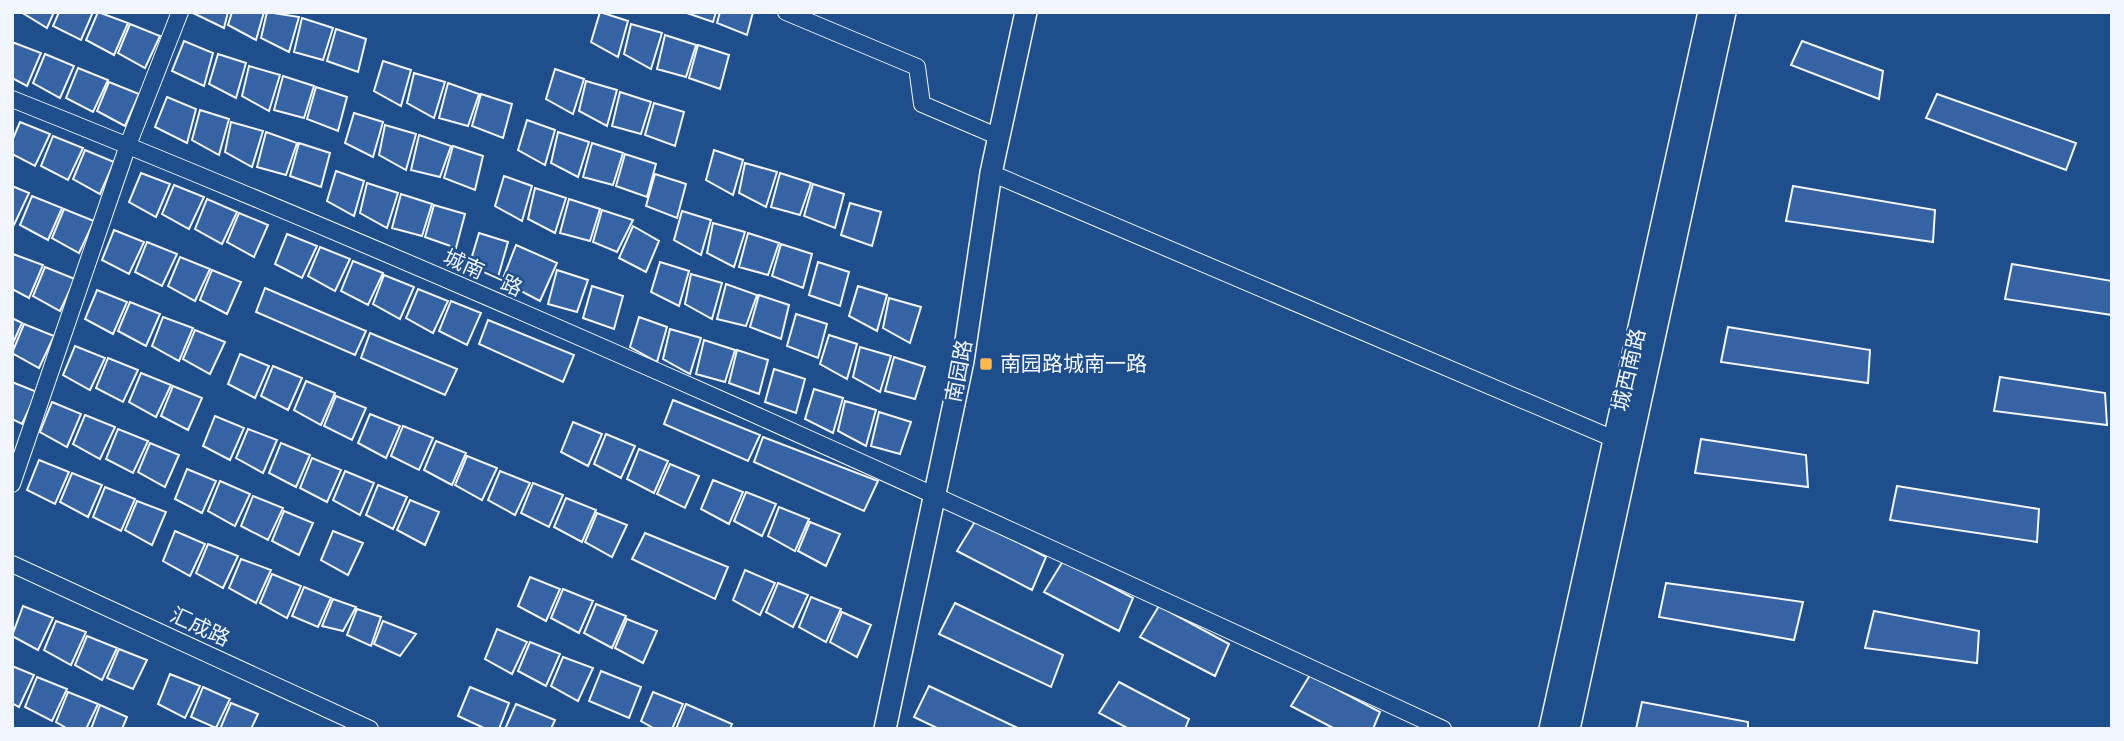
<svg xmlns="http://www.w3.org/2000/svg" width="2124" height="741" font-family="Poppins,'Noto Sans SC',sans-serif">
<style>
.building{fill:#3563a3;stroke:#f2f6ff;stroke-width:2}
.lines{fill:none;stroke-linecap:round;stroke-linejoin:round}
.street-casing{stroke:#f2f6ff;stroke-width:18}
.secondary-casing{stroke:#f2f6ff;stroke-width:24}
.street{stroke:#1f4e8c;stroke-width:16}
.secondary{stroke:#1f4e8c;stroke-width:21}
.poi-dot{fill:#ffb74d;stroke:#1f4e8c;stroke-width:2.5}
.labels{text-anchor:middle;stroke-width:5;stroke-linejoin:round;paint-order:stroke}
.street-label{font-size:21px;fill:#f2f6ff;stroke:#1f4e8c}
.poi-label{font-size:21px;fill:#f2f6ff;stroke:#1f4e8c;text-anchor:start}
</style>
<rect width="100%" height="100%" fill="#1f4e8c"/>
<path class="building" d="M21,12H54L47,28Z
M59,12H93L81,40L53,26Z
M98,12L128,23L114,55L86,40Z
M191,12H228L224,28Z
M232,12H264L256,40L228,25Z
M267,12L299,17L289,52L261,38Z
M600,12L628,21L618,57L591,42Z
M684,12H716L713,22Z
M720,12H753L747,35L717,23Z
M302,18L333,28L323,60L294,52Z
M130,24L160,36L145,68L118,53Z
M631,24L662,33L651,69L624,54Z
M336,29L366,39L358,72L327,61Z
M665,35L696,45L686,77L657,69Z
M184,41L213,53L204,86L172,71Z
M1802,41L1883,71L1879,99L1791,65Z
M12,42L41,53L27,86L12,78Z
M698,45L729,55L720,89L689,78Z
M45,54L74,66L60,98L33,83Z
M218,54L246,63L236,98L209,84Z
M383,61L411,70L401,106L374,91Z
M249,66L280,75L269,111L242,96Z
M78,68L108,80L93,112L66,98Z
M555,69L584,79L573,114L546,99Z
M414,73L445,82L434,118L407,103Z
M283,76L314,86L304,118L274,110Z
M586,81L617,90L607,126L579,111Z
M109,82L139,94L125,126L97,111Z
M448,83L479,94L468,126L439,118Z
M316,87L347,97L338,131L307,119Z
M620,92L651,102L641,134L612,126Z
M481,94L512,104L503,138L472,126Z
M1937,94L2076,143L2066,170L1926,118Z
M167,97L196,109L187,143L155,127Z
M654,103L684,112L675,146L645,135Z
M200,110L229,119L219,155L192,140Z
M354,113L383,122L373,157L345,143Z
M527,120L555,130L545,165L518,150Z
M20,122L50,134L35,166L12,154V141Z
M231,122L263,131L252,167L225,152Z
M385,125L416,134L406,170L379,155Z
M266,132L297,143L286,175L257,167Z
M558,132L589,142L578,177L551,163Z
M419,135L451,146L440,177L411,170Z
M53,136L83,148L68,180L41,166Z
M299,143L330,153L321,187L290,176Z
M592,143L623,153L613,185L583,177Z
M453,146L483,156L475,190L444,178Z
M85,150L114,162L100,194L73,179Z
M714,150L743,160L733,195L706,180Z
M625,154L656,164L647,197L616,186Z
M745,163L777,172L766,207L739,193Z
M336,171L364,181L354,216L327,201Z
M141,173L170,184L156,217L129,202Z
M780,173L811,183L800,215L771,207Z
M655,174L686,184L677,218L646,206Z
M504,176L532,186L522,221L495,206Z
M367,183L398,193L387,228L360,213Z
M813,184L844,194L835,228L804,216Z
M174,185L204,197L189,229L162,214Z
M12,186L29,193L14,225L12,224Z
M1793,186L1935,210L1933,242L1786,221Z
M535,188L566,198L555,233L528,219Z
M401,194L432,204L422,236L392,228Z
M32,196L62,208L48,240L20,225Z
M207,199L237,212L222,244L195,229Z
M569,199L600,209L590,241L560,233Z
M850,203L881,212L872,246L841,235Z
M434,205L465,214L456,248L425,237Z
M64,209L94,221L79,253L52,238Z
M602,210L633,220L617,252L593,242Z
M682,211L711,220L701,255L674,240Z
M239,213L268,225L254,257L227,242Z
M713,223L745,232L734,267L707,253Z
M633,226L659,241L646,272L619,258Z
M114,230L144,242L129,274L102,260Z
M479,233L508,242L498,277L470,263Z
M748,233L779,243L768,275L739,267Z
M287,234L317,246L302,278L275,264Z
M147,242L177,254L162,286L135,272Z
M781,244L812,254L803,288L772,276Z
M516,245L557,263L540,301L502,281Z
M320,247L350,259L335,291L308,276Z
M13,254L43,265L29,298L12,289Z
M180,257L210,269L195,301L168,286Z
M353,261L383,273L368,305L341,291Z
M660,262L689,271L679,306L651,292Z
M818,262L849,272L840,306L809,295Z
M2012,264L2112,281V315L2005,299Z
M45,267L75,279L60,311L33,296Z
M212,270L241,282L227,314L200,300Z
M557,270L588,280L577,312L548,304Z
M691,274L722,283L712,319L685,304Z
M384,275L414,287L400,319L373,304Z
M726,284L757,295L746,326L717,319Z
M592,286L623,296L614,329L583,318Z
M858,286L887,295L877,331L849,316Z
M265,288L366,331L355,355L256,312Z
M418,289L448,301L433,333L406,318Z
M97,290L127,302L113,334L85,319Z
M759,295L789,305L781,339L750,327Z
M889,298L921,307L910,343L883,328Z
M451,301L481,313L467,345L439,331Z
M130,302L160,314L146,346L118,331Z
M796,314L827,324L818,358L787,346Z
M163,317L193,328L179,361L152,346Z
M639,317L667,327L657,362L630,347Z
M12,318L22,323L12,345Z
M488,320L574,355L563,382L479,344Z
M24,324L54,336L39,368L12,353Z
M1728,327L1870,350L1868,383L1721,362Z
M670,329L701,338L690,374L663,359Z
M195,330L225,342L210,374L183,359Z
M370,333L457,369L445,395L361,358Z
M829,335L857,344L847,379L820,364Z
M704,340L735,350L725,382L696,374Z
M75,346L105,358L90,390L63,375Z
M860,347L891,356L880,392L853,377Z
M737,350L768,360L759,394L729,383Z
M240,354L269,366L255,398L228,384Z
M894,357L925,367L915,399L885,391Z
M108,358L138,370L123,402L96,388Z
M273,366L302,378L288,410L261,396Z
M774,369L805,379L796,413L765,402Z
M141,373L171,385L156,417L129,402Z
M2000,377L2105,393L2107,425L1994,411Z
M306,381L335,393L321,425L294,410Z
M12,382L37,392L22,424L12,419Z
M173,386L202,398L188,430L161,416Z
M814,389L843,398L833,433L805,419Z
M336,396L366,408L352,440L324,426Z
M673,400L760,435L748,461L664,424Z
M845,401L876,410L866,446L838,431Z
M52,402L81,414L67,447L40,432Z
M879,412L911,422L900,454L871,446Z
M370,414L400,426L386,458L358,443Z
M85,415L115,427L100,459L73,444Z
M215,416L244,428L230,460L203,446Z
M573,422L602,434L588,466L561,452Z
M403,426L433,438L419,470L391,456Z
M118,429L148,441L133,473L106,459Z
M248,429L277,440L263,473L236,458Z
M606,434L635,446L621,478L594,464Z
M763,437L878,481L864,511L754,462Z
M1701,439L1806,455L1808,487L1695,473Z
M436,441L466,453L452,485L424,470Z
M150,443L179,455L165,487L138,472Z
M281,443L310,455L296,487L269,473Z
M639,449L668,461L654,493L627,479Z
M467,456L497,468L482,500L455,485Z
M312,458L341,470L327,502L300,488Z
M39,460L69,472L55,504L27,490Z
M670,464L699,476L685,508L657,494Z
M187,469L216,481L202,513L175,499Z
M345,471L374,483L360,515L333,500Z
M500,471L530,483L515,515L488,500Z
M72,473L102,485L88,517L60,502Z
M713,480L743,492L729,524L701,509Z
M220,481L250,494L235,526L208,511Z
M533,483L563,495L549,527L521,513Z
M378,485L407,497L393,529L366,515Z
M1897,486L2039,509L2037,542L1890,520Z
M105,487L135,499L121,531L93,517Z
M746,492L776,504L762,536L734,521Z
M253,496L283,508L268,540L241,526Z
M566,498L596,510L582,542L554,527Z
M410,500L439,512L425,545L397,530Z
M137,501L166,512L152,545L125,530Z
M779,507L809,519L795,551L768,536Z
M284,511L313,523L299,555L272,541Z
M597,513L627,525L612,557L585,542Z
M976,520L1046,557L1032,590L957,551Z
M810,522L840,534L826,566L798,551Z
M175,531L205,544L190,576L163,561Z
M333,531L363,543L348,575L321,560Z
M645,533L728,567L715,599L632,559Z
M208,544L238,556L223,588L196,573Z
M241,559L271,570L256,603L229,588Z
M1063,561L1133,598L1119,631L1044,592Z
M745,570L775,583L760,615L733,600Z
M272,574L301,586L287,618L260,603Z
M530,577L560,589L546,621L518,606Z
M778,583L808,595L793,627L766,612Z
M1666,583L1803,602L1794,640L1659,617Z
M304,587L331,598L318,627L292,616Z
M563,589L593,601L579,633L551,618Z
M811,597L841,609L826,642L799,627Z
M333,599L356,607L343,631L322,626Z
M955,603L1063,655L1051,687L939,634Z
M596,604L626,616L612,648L584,633Z
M23,606L53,618L38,650L12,636Z
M1159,606L1229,644L1215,676L1140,637Z
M357,609L381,617L371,646L347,635Z
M1874,611L1979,631L1977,663L1865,648Z
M842,612L871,625L857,657L830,642Z
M627,619L657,631L643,663L615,648Z
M56,621L86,632L71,665L44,650Z
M383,621L416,634L400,656L374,644Z
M497,629L527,642L512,674L485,659Z
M87,636L117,648L102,680L75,665Z
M530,642L560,654L546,686L518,671Z
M119,649L147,660L133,689L107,678Z
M563,657L593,668L578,701L551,686Z
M12,666L34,675L19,707L12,703Z
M601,671L641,687L629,718L589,701Z
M170,674L200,686L185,718L158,704Z
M1310,675L1380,712L1373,729H1335L1291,706Z
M37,677L67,689L52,721L25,707Z
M1119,682L1189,719L1185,729H1129L1099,713Z
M929,686L1020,729H939L914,717Z
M203,687L230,699L216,728L191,717Z
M470,687L509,703L499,729H486L458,716Z
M68,692L98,704L86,729H68L56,722Z
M653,692L683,704L672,729H655L641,721Z
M1642,702L1748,722V729H1636Z
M231,703L258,714L251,729H220Z
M516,704L555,720L551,729H505Z
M686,704L732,724L730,729H676Z
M100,705L127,717L122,729H91Z"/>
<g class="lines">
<defs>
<path id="street" d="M786,12L917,67L922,104L999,137
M12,99C496,292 970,510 1443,729
M991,173L1614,439
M12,484L128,145L180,12
M12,564L370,729"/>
<path id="secondary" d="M885,729L963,361L991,173L1026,12
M1550,729L1709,12
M1569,729L1725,12"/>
</defs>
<use href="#street" class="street-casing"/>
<use href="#secondary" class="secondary-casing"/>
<use href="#street" class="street"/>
<use href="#secondary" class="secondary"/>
</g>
<rect class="poi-dot" x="979" y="357" width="14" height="14" rx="3.5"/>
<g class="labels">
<g class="street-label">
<text transform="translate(483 273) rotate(24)" y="7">城南一路</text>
<text transform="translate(1629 370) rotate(-77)" y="7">城西南路</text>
<text transform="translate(959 371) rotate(-79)" y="7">南园路</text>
<text transform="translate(200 627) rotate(25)" y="7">汇成路</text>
</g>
<g class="poi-label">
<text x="1000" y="371">南园路城南一路</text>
</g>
</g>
<rect width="2124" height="741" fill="none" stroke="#f2f6ff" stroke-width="28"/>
</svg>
